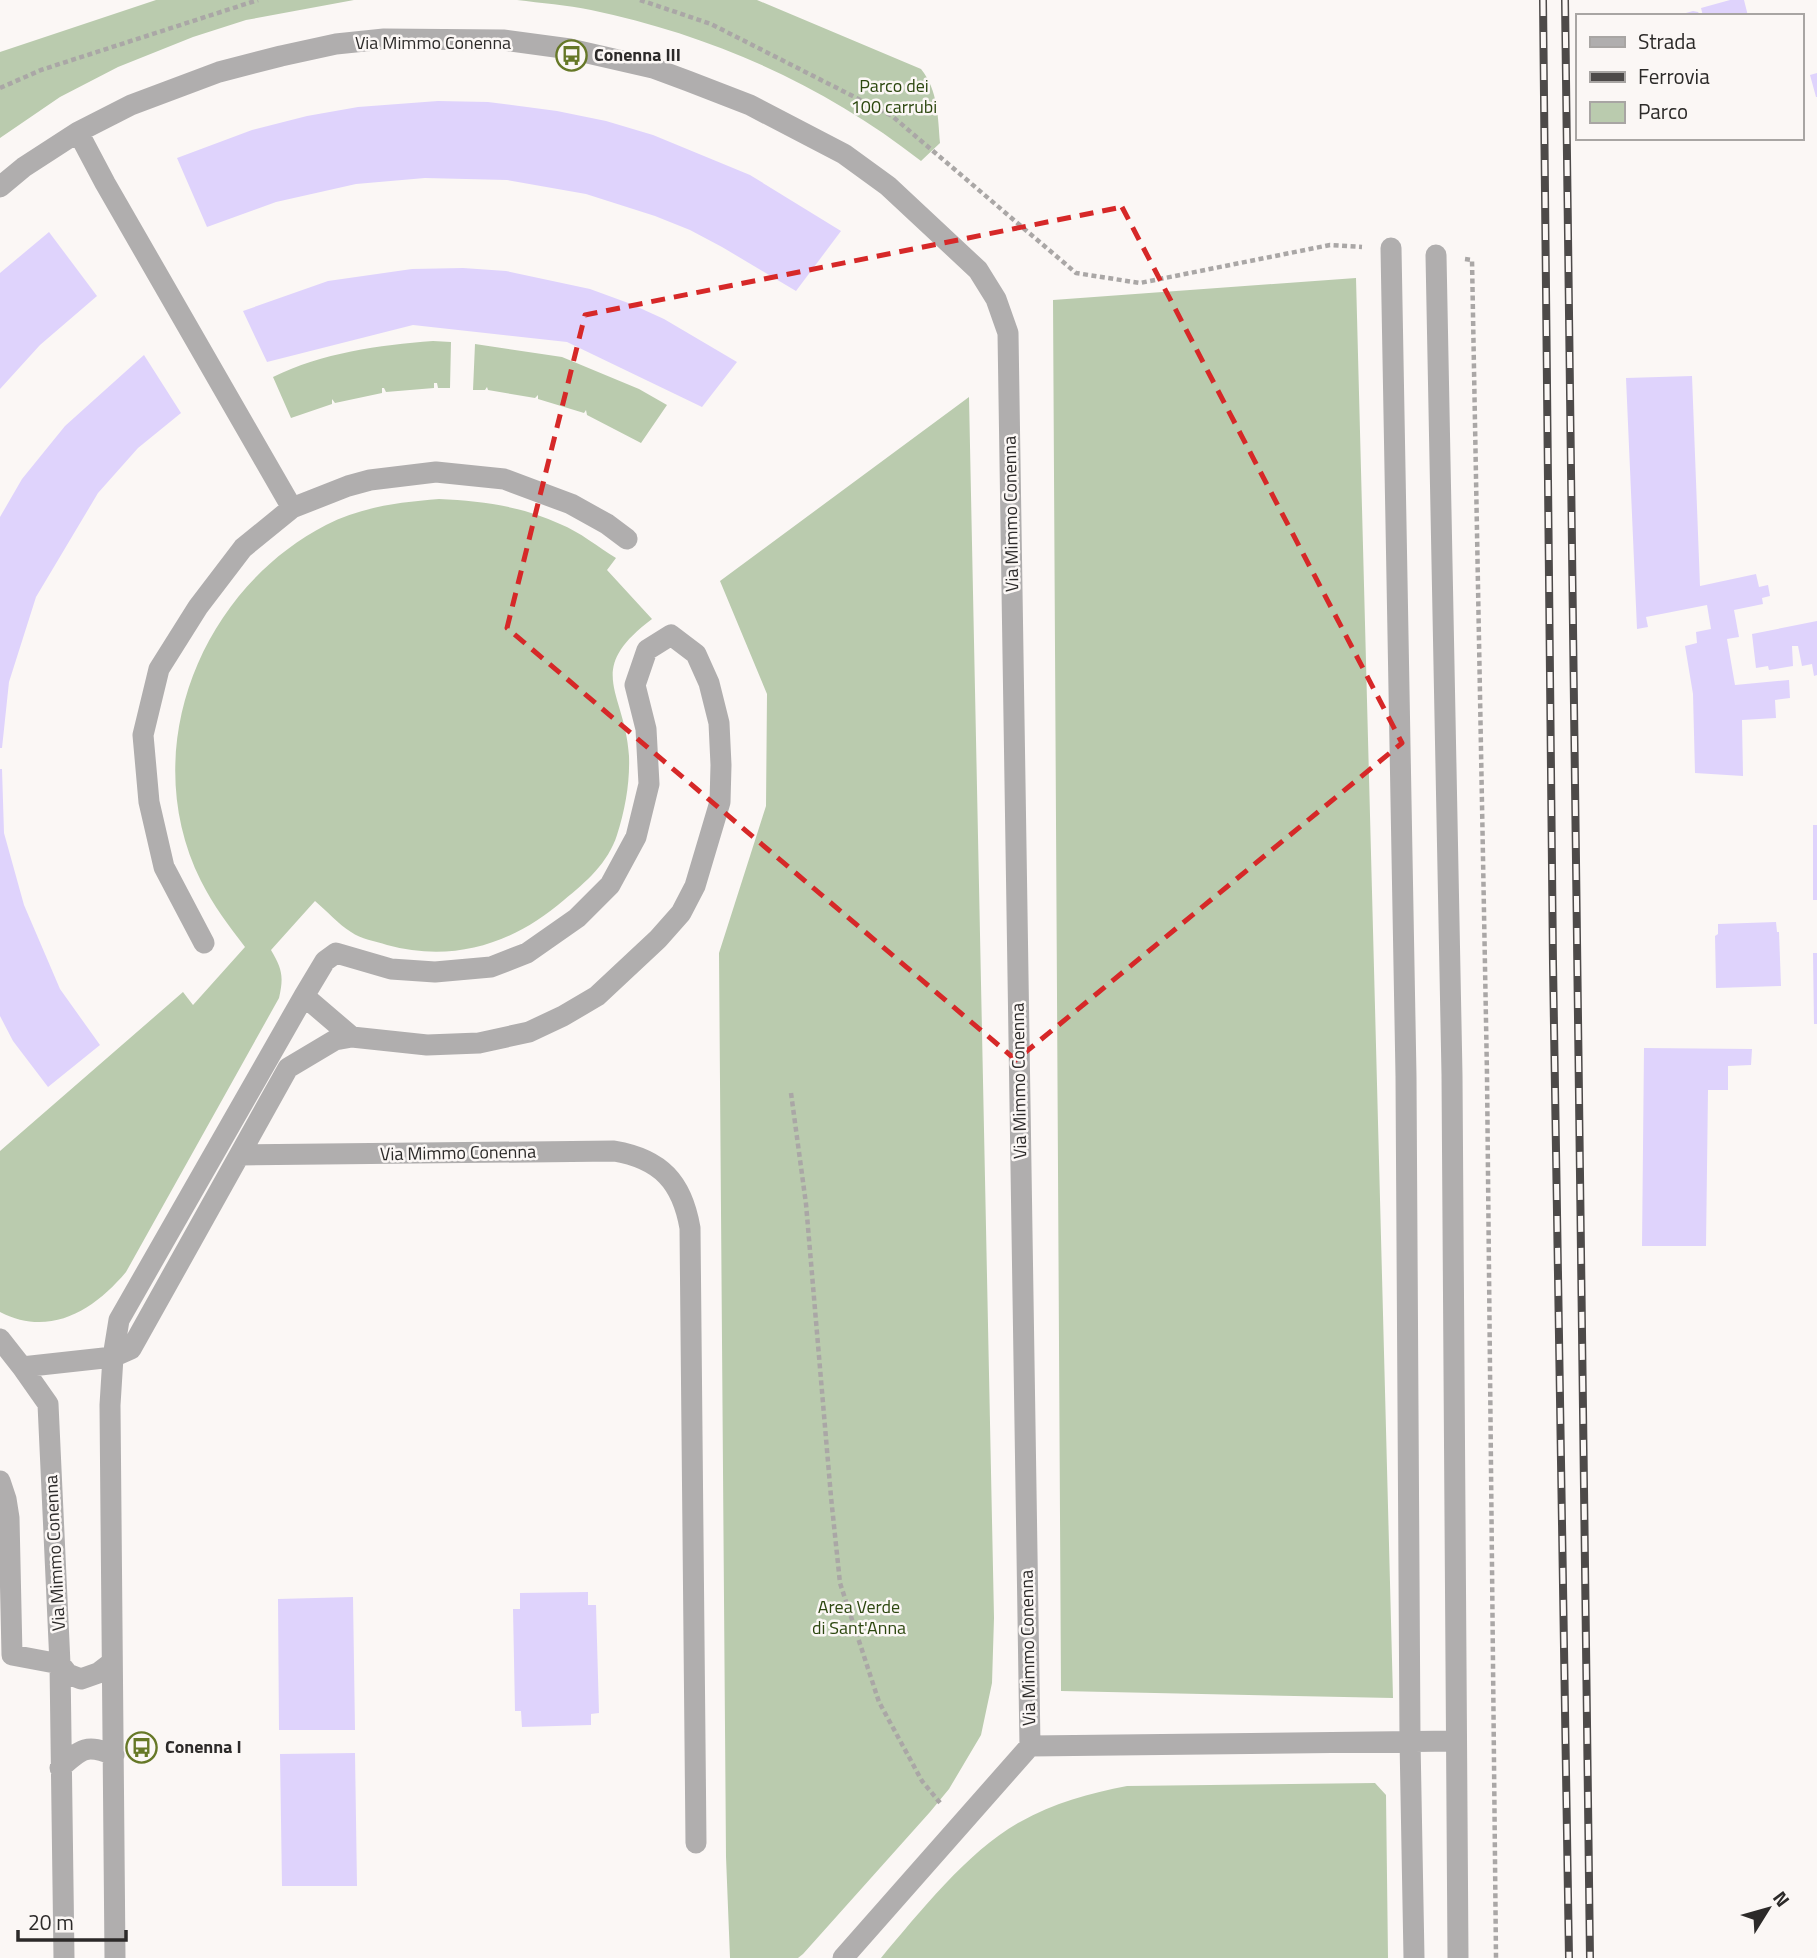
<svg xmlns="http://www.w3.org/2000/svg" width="1817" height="1958" font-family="'Titillium Web',sans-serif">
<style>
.green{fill:#bacbae}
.building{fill:#dfd3fc}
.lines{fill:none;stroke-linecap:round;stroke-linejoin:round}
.path{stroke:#aaa7a6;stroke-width:4.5;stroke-dasharray:5 3.5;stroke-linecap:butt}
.minor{stroke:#b0aeae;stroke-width:21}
.rail-casing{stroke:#4d4a49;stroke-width:8}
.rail{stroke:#fbf7f5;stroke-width:5;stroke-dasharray:16;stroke-linecap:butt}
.marked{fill:none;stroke:#d62828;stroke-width:5;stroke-dasharray:14 9;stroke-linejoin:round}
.labels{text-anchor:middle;stroke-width:5;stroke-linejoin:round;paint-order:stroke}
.street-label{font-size:18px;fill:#2c2a29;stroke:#fbf7f5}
.poi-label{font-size:18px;font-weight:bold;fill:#2c2a29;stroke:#fbf7f5;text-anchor:start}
.park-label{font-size:18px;fill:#2c470f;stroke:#fbf7f5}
</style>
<rect width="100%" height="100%" fill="#fbf7f5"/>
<path class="green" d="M156,0H354L246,20L193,37L118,67L60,97L0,138V52Z
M517,0H757L921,69C938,90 938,117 940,143L921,161C824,85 711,35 591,10C567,5 541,3 517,0Z
M1356,278L1393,1698L1061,1691L1053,300Z
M433,341L451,342L450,388H438L437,383H434V388L386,392L384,388H382V393L335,403L332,399V404L291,418L273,377C322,353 379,345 433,341Z
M475,344L562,357L639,389L667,405L641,443L587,415L586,410L584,413L538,399V395L535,398L488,390L487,387L485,390H473Z
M969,397L994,1618L992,1683L981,1735L949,1789L930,1812L803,1954L798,1958H730L726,1857L719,953L766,806L767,694L720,581Z
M439,499C482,501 521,506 560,524C580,532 598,547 616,558L607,570L652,619C583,671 625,690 629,756C630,783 625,810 617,835C608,863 586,882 564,900C513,944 453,963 387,945C375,941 361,939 351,932C338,924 327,911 315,901L271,950C282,969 284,976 279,998L126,1272C94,1310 50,1338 0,1312V1151L183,992L193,1005L245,947C229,926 213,905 201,881C136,751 200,590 326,525C361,507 400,502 439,499Z
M1375,1783L1386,1795L1388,1958H881C919,1913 969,1850 1020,1822C1054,1803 1090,1793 1127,1786Z"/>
<path class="building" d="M1730,0H1744L1748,16H1703L1701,8Z
M1693,11L1698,12L1701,16H1675Z
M1817,73V97H1816L1810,75Z
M438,101L488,102L557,111L606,121L653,135L750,175L841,231L796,291L722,247L690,230L655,216L586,194L507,180L425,178L356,184L276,202L207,227L177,158L252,130L307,116L358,107Z
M49,232L97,296L40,345L0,389V273Z
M463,268L506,271L590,289L631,304L664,319L737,362L702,407L567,342L413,325L267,362L243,311L328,281L412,269Z
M144,355L181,413L138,448L98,493L36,597L9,682L2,748H0V517L22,479L65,426Z
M1692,376L1700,586L1756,574L1759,587L1768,585L1770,596L1762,598L1763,604L1734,610L1739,637L1727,639L1735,685L1789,680L1790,698L1775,700L1776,718L1742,720L1743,776L1695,773L1693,694L1685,646L1697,643L1696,632L1711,629L1707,605L1646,617L1648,627L1637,629L1626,378Z
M1817,621V675L1814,676L1812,664L1802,666L1798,646H1792L1793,666L1769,670L1768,666L1756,668L1752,634Z
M0,769H2L4,833L24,905L60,989L100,1045L48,1087L13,1041L0,1016Z
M1813,825H1817V900H1813Z
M1776,922L1777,932H1779L1781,986L1716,988L1715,936L1718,934V924Z
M1813,953H1817V1024H1814Z
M1644,1048L1752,1049L1751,1065L1728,1066V1090H1708L1706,1246H1642Z
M588,1592V1605H596L599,1713L591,1714V1725L522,1727L521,1711H515L513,1609H520V1593Z
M353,1597L355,1730H279L278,1599Z
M355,1753L357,1886H282L280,1754Z"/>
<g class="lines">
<path class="path" d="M640,0L711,24L892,116L1076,273L1140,283L1330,245L1362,247
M0,88L41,70L258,0
M1465,259L1472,260L1487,1075L1496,1958
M791,1093L806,1204L831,1497L840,1583L879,1702L922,1781L941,1804"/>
<path class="minor" d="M78,132L105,183L292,508
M0,187L24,167L78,132L131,105L219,72L281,56L336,44L384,39L503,40L570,49L653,68L688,81L750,105L844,154L888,186L978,270L996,299L1008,333L1030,1746
M1391,248L1406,1076L1410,1740L1414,1958
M1436,255L1452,1075L1458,1958
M204,943L164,867L149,802L143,735L159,669L198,607L243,548L292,508L348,486L370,480L436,472L504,479L571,504L607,524L627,539
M240,1155L614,1151C661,1159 682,1182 690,1228L696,1843
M0,1339L22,1367L113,1357L131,1349L288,1068L335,1040L352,1037L427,1045L479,1043L529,1032L563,1016L597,996L658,939L681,913L695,886L720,802L721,765L719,723L709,683L696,654L671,635L647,650L635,685L646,729L649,784L636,837L610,885L577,918L527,953L491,967L435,972L391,969L336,953L325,961L304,996L352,1037
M22,1367L48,1404L60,1664L64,1958
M0,1481L6,1499L9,1518L12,1655L60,1664L68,1674L81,1679L98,1673L111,1663
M60,1768C82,1748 86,1744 114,1755
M115,1958L110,1405L113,1357L119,1320L304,996
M843,1958L1030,1746L1455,1741"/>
<defs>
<path id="rail" d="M1543,0L1553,964L1569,1958
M1565,0L1590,1958"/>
</defs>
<use href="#rail" class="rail-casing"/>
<use href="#rail" class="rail"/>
</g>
<path class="marked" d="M1122,207L1402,743L1016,1060L507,628L585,315Z"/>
<defs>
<symbol id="bus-ring" viewBox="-11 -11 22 22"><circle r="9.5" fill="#fbf7f5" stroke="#667827" stroke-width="1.5"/><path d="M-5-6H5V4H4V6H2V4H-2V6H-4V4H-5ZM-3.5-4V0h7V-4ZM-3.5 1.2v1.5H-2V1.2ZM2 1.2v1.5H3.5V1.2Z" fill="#667827"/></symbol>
</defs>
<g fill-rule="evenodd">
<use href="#bus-ring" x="554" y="38" width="35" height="35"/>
<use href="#bus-ring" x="124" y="1730" width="35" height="35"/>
</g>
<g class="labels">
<g class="street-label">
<text x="433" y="49">Via Mimmo Conenna</text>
<text transform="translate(1011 514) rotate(-91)" y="6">Via Mimmo Conenna</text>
<text transform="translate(1019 1081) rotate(-91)" y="6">Via Mimmo Conenna</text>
<text transform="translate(458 1153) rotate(-1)" y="6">Via Mimmo Conenna</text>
<text transform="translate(55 1553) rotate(-93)" y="6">Via Mimmo Conenna</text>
<text transform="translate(1028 1648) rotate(-91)" y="6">Via Mimmo Conenna</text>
</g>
<g class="poi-label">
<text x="594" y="61">Conenna III</text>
<text x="165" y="1753">Conenna I</text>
</g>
<g class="park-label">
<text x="894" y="92">Parco dei<tspan x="894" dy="21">100 carrubi</tspan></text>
<text x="859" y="1613">Area Verde<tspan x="859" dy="21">di Sant'Anna</tspan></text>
</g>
</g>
<rect x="1576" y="14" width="228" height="126" fill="#fbf7f5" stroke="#a8a5a3" stroke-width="2"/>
<rect x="1590" y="37" width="35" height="10" fill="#b0aeae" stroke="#a8a5a3" stroke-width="2"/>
<text x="1638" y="49" font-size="21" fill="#2c2a29">Strada</text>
<rect x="1590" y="72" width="35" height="10" fill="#4d4a49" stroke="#a8a5a3" stroke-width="2"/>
<text x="1638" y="84" font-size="21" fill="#2c2a29">Ferrovia</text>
<rect x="1590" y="102" width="35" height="21" fill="#bacbae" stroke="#a8a5a3" stroke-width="2"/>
<text x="1638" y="119" font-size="21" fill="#2c2a29">Parco</text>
<g transform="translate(1768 1909) rotate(53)" stroke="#fbf7f5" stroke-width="5" paint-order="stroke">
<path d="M0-5L12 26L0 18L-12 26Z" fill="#2c2a29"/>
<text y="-10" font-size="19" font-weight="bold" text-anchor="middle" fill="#2c2a29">N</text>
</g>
<path d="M18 1930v10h108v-10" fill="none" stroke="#2c2a29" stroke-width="3.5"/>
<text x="28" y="1930" font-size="21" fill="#2c2a29" stroke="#fbf7f5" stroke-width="5" paint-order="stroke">20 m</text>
</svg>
